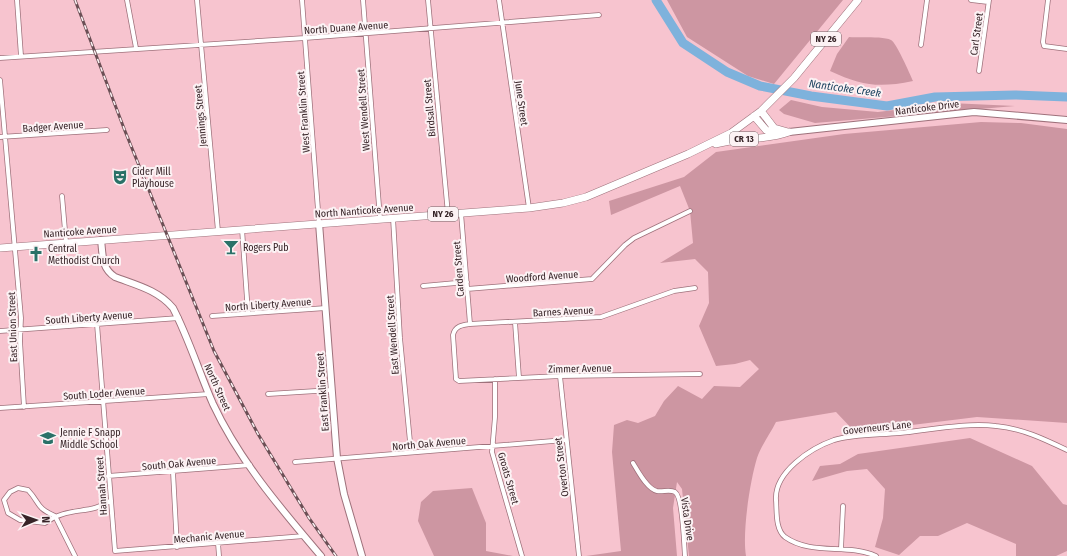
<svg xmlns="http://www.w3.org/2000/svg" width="1067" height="556" font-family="'Fira Sans Condensed',sans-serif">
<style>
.green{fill:#cd96a2}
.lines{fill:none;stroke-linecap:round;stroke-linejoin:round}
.river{stroke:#7eb2dc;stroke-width:9}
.street-casing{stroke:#9e717b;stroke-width:5.5}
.secondary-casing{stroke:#9e717b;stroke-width:8}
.primary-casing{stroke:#9e717b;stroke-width:8}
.street{stroke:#fff;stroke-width:4}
.secondary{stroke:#fff;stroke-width:6}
.primary{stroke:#fff;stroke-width:7}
.rail-casing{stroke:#6b4f55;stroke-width:3}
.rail{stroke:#fcf2f4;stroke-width:1.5;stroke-dasharray:4.5;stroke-linecap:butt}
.labels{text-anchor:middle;stroke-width:4;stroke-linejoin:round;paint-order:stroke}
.shield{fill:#fcf2f4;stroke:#716164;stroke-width:1}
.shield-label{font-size:9px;font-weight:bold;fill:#362327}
.street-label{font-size:10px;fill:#362327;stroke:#fcf2f4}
.poi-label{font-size:10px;fill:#362327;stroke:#fcf2f4;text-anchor:start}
.water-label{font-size:11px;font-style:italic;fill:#173f5c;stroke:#fcf2f4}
</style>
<rect width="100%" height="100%" fill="#f7c4cf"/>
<path class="green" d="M667,0H843L774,84L748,76L687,37Z
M849,37C859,38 883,36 891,40C896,42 910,74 913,81C879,88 862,86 830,71L837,54Z
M791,100L822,107L878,112L950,103L1015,106L815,123L784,114L779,110Z
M981,122L1021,123L1067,129V423L977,417L855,432L836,412L776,422C770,434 761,446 757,458C750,481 742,533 746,556H689L682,489L677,482L673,508L677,556H586L621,551L612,452L614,425L627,420L638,423L655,416L664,401L678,386L702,399L714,386L740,387L759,369L750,360L735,364L716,366L699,326L709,303L708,272L695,259L660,263L693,243L690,211L680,186L611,215L609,201L684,177L716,152L844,134Z
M970,438L1032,466L1063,504L1067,505V551L1056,556H1016V544L967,523L938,536H920L899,555L875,547L883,518L885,489L867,469L847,471L812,481L820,466L840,464L858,454Z
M472,488L486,523V551L513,556H434L418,521L421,502L433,491Z"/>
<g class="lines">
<path class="river" d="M656,0L683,43L727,72L760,86L811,96L887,106L935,97L1015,95L1067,97"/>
<defs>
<path id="street" d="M17,0L21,56
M127,0L136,48
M197,0L218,231
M302,0L319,223
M363,0L380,219
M428,0L448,214
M499,0L529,208
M971,0L988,2
M1048,0L1043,42L1044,46L1067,49
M921,45L927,0
M0,58L305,38L599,15
M979,71L989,0
M0,80L21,318L20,341L24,407
M0,137L107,130
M62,196L66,242
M461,213L470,324
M393,218L400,338L411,452
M242,229L248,313
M423,286L467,282
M695,288L674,291L601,317L470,324C462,325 455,326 453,335L456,379L459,381L560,376L700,374
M467,289L592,279L625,245L634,238L690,211
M212,316L326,308
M515,322L519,378
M97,324L115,551L304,536
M0,331L179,318
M560,376L579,556
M495,379V417L492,452L522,556
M268,394L332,390
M0,408L209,394
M295,462L565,440
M633,463C638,471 647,489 657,491C663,492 670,489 675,492C683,497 684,546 685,556
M173,472L177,547
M108,476L250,465
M55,516C35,507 41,504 28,490L18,488L10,492L4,500L8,513L20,520L45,523C68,506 90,515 110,501
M55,516L75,556
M218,543L219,556
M841,549L843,506
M876,556C847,543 812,556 785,537C775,529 777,511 776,500C774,472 811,448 834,440C854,434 878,435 900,433C929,430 968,422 996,426C1021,428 1044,439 1067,450"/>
<path id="secondary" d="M789,132L974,112L1067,120
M319,223L337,458L344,494L362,556
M101,240C103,255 101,268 115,277C136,285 158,290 173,308C189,339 199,372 213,404C239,460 281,509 321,556"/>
<path id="primary" d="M761,111L774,128L788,132
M754,116L766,130L776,135
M716,144C740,137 765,141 789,132
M0,248L529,208L563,203L586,197L688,154L731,133L761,111L794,78L858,0"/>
</defs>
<use href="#street" class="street-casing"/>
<use href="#secondary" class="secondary-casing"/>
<use href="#primary" class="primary-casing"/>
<use href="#street" class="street"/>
<use href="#secondary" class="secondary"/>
<use href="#primary" class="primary"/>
<defs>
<path id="rail" d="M75,0L125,131L214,351L258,434L309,518L336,556"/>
</defs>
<use href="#rail" class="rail-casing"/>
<use href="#rail" class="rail"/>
</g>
<defs>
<symbol id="theatre-bare" viewBox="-9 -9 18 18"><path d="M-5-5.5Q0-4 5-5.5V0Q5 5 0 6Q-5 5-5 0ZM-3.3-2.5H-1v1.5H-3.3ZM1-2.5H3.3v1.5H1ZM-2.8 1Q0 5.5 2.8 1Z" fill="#2a7168" stroke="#fcf2f4" stroke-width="2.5" paint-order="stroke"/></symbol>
<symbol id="bar-bare" viewBox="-9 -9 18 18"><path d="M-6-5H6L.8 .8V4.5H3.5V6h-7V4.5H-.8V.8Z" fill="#2a7168" stroke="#fcf2f4" stroke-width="2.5" paint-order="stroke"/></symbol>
<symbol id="church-bare" viewBox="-9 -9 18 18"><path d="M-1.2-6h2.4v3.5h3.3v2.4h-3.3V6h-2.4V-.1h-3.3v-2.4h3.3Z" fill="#2a7168" stroke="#fcf2f4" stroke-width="2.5" paint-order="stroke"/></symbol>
<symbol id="school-bare" viewBox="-9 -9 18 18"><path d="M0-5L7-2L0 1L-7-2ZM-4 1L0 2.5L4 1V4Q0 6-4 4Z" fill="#2a7168" stroke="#fcf2f4" stroke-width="2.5" paint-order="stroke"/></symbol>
</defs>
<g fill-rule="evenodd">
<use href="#theatre-bare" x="109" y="166" width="22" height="22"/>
<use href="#bar-bare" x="220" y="236" width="22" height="22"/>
<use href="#church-bare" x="25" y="243" width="22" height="22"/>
<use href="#school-bare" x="37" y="427" width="22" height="22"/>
</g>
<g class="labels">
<g class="shield">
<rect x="811" y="32" width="30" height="14" rx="3"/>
<rect x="730" y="132" width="28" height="14" rx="3"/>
<rect x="428" y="207" width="30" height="14" rx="3"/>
</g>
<g class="shield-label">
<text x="826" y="42">NY 26</text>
<text x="744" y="142">CR 13</text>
<text x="443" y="217">NY 26</text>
</g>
<g class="street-label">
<text transform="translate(346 27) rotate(-4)" y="4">North Duane Avenue</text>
<text transform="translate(976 34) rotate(-82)" y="4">Carl Street</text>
<text transform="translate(522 103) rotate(82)" y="4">June Street</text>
<text transform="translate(927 107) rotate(-7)" y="4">Nanticoke Drive</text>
<text transform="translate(429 108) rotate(-95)" y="4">Birdsall Street</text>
<text transform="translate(363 110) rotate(-94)" y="4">West Wendell Street</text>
<text transform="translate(303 112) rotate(-94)" y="4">West Franklin Street</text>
<text transform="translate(200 116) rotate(-95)" y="4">Jennings Street</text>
<text transform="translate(53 126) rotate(-4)" y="4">Badger Avenue</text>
<text transform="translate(364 210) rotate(-4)" y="4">North Nanticoke Avenue</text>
<text transform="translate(80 231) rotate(-4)" y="4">Nanticoke Avenue</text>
<text transform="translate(458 269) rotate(-94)" y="4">Carden Street</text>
<text transform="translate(542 276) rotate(-4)" y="4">Woodford Avenue</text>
<text transform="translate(268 304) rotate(-4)" y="4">North Liberty Avenue</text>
<text transform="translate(563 311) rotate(-3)" y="4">Barnes Avenue</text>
<text transform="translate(89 317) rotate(-4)" y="4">South Liberty Avenue</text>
<text transform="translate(12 327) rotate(-92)" y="4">East Union Street</text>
<text transform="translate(392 335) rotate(-94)" y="4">East Wendell Street</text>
<text transform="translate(580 368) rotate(-1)" y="4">Zimmer Avenue</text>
<text transform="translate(218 387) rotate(66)" y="4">North Street</text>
<text transform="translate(322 392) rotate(-94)" y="4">East Franklin Street</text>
<text transform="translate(104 393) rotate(-4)" y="4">South Loder Avenue</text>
<text transform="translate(877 427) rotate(-6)" y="4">Governeurs Lane</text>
<text transform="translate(429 443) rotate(-5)" y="4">North Oak Avenue</text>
<text transform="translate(179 463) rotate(-5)" y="4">South Oak Avenue</text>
<text transform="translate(561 467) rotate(-97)" y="4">Overton Street</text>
<text transform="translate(509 478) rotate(74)" y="4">Groats Street</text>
<text transform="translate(101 486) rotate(-94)" y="4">Hannah Street</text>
<text transform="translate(688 519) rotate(82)" y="4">Vista Drive</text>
<text transform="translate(209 536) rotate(-5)" y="4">Mechanic Avenue</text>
</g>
<g class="poi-label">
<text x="132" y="175">Cider Mill<tspan x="132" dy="12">Playhouse</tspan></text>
<text x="243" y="251">Rogers Pub</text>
<text x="48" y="252">Central<tspan x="48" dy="12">Methodist Church</tspan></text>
<text x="60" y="436">Jennie F Snapp<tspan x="60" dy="12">Middle School</tspan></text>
</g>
<g class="water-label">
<text transform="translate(845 88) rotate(8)" y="4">Nanticoke Creek</text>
</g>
</g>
<g transform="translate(36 520) rotate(88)" stroke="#fcf2f4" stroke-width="3" paint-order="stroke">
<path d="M0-3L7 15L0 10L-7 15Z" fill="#362327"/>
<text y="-6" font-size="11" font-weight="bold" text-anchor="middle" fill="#362327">N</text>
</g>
</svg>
